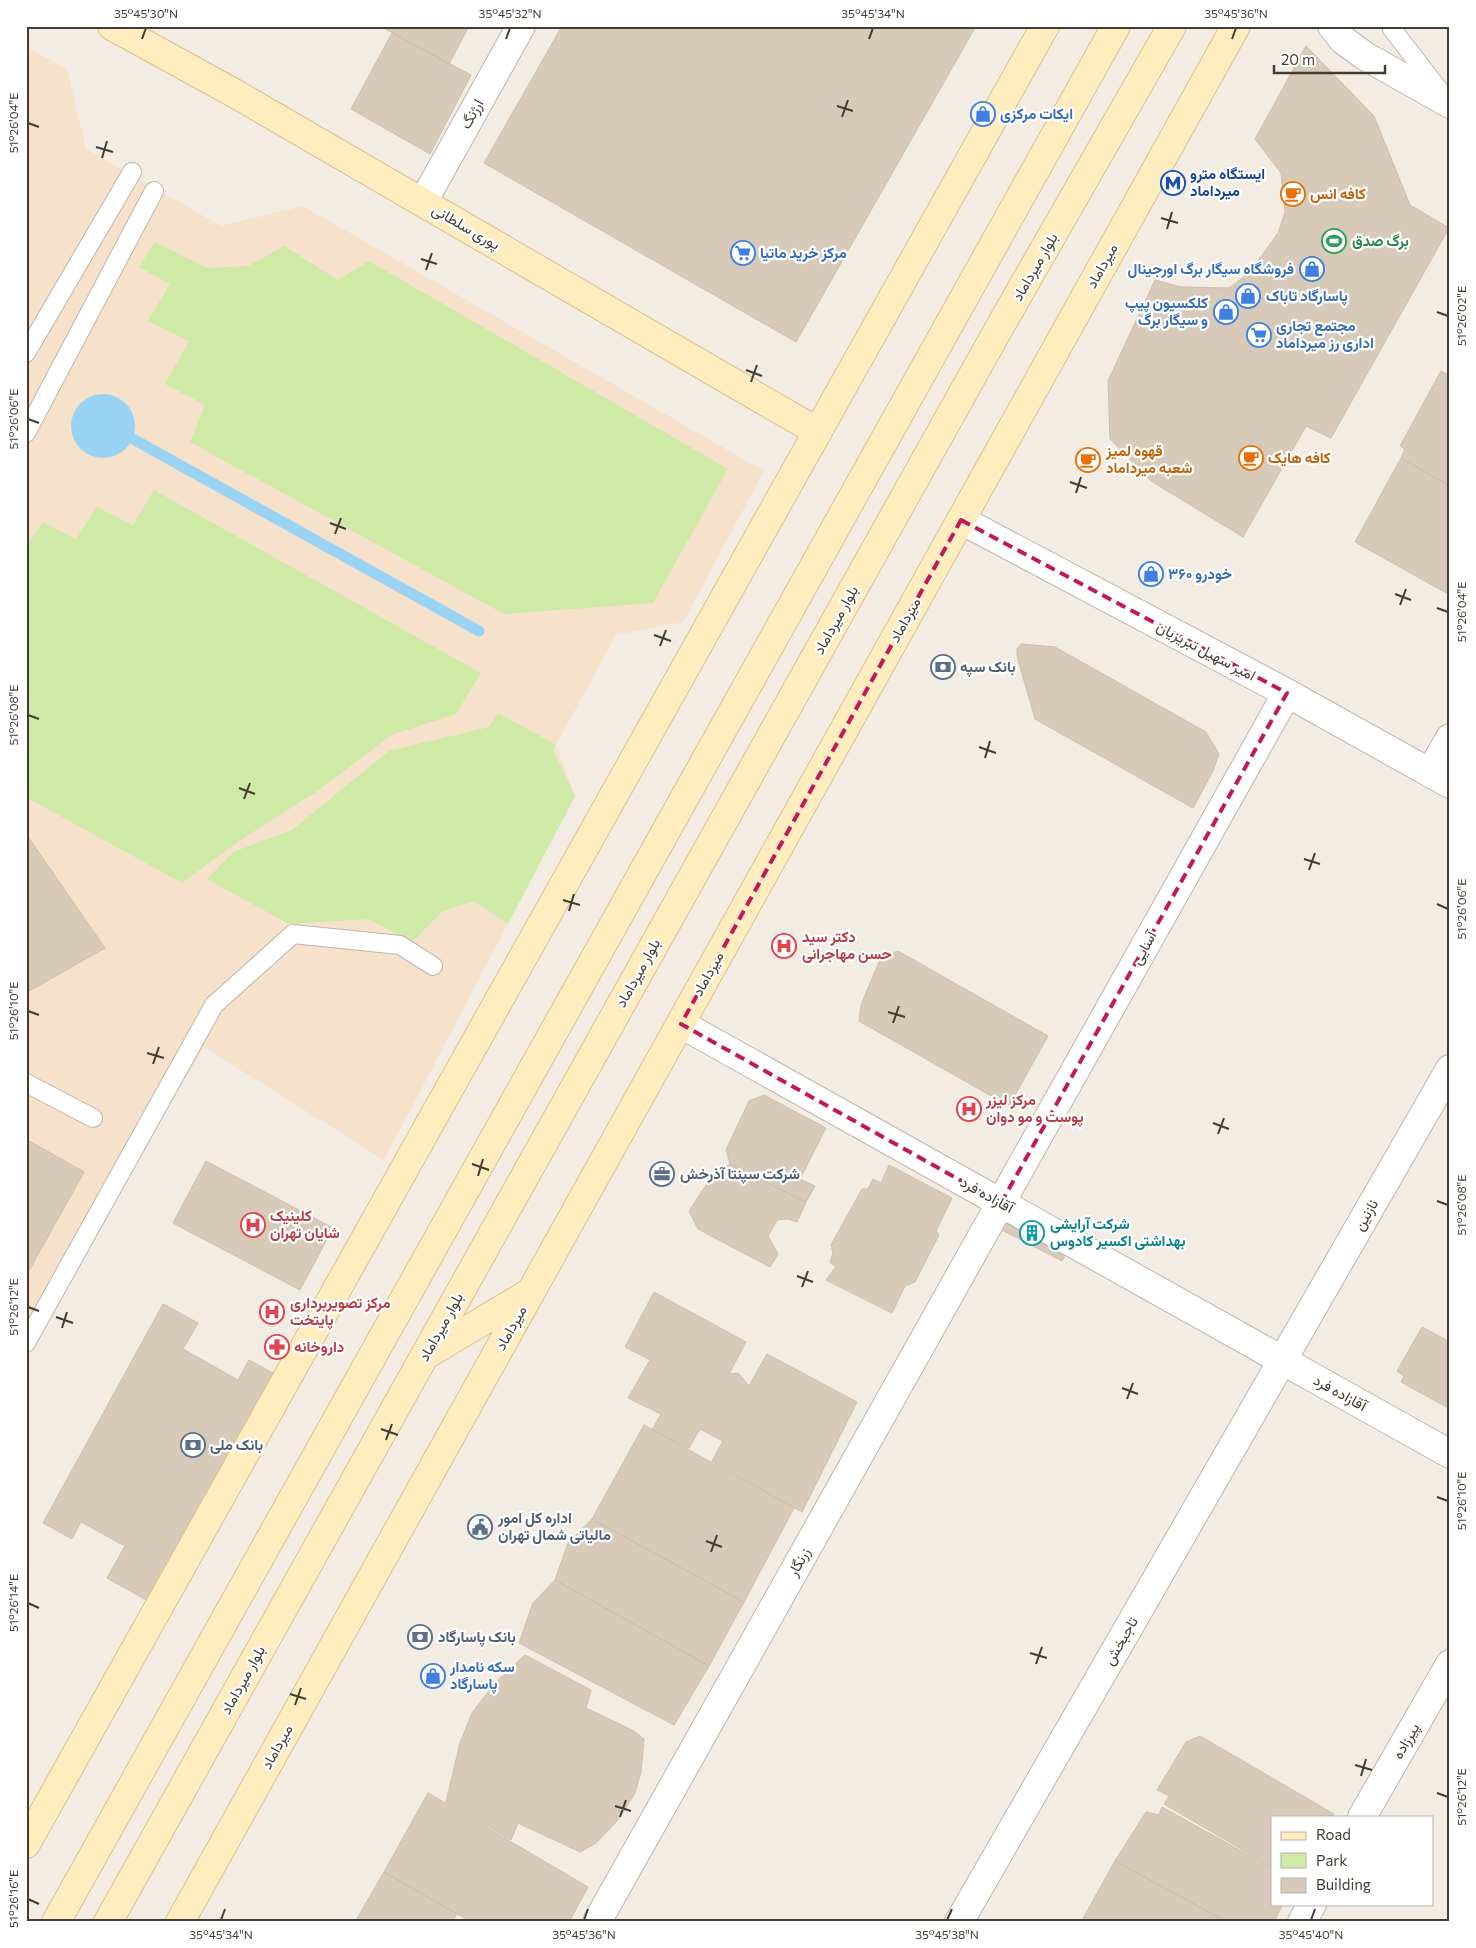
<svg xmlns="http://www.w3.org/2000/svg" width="1476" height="1948" font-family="Commissioner,Vazirmatn,sans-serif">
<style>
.commercial{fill:#f6e1ca}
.green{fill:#cfe9a7}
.water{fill:#99d3f4}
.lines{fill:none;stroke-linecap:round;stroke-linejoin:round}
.stream{stroke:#99d3f4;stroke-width:11}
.building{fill:#d7cab9;stroke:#cfbea9}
.service-casing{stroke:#c0b6a7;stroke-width:20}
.minor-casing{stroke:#c0b6a7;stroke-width:30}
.secondary-casing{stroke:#d8c190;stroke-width:30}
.service{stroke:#fff;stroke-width:18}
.minor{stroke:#fff;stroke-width:28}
.secondary{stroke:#ffecbf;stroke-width:28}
.marked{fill:none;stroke:#c2185b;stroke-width:4;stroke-dasharray:10 6;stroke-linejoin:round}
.ticks{fill:none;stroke:#433c32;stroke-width:2}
.labels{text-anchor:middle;stroke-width:4.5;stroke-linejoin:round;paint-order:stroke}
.street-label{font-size:15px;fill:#433c32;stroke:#fff}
.shop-label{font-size:15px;font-weight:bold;fill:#366cbe;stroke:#fff;text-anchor:start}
.transit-label{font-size:15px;font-weight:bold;fill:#164399;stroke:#fff;text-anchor:start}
.food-label{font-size:15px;font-weight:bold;fill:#c56008;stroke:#fff;text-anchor:start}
.leisure-label{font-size:15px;font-weight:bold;fill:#27864d;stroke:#fff;text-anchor:start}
.service-label{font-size:15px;font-weight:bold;fill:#4e5e75;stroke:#fff;text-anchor:start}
.health-label{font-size:15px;font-weight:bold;fill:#be3a42;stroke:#fff;text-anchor:start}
.culture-label{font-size:15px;font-weight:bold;fill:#0d838f;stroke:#fff;text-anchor:start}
.neatline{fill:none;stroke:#433c32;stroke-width:2}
.ticks-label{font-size:12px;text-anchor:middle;fill:#433c32}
</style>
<rect width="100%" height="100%" fill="#f2ece2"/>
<path class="commercial" d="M26,47L67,69L86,149L221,226L303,206L764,471L683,622L616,635L556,745L575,796L384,1160L204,1047L26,1346Z"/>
<path class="green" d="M155,242L207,268L248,266L284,246L338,280L369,261L728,469L653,603L504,614L190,442L205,405L165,384L189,341L148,321L170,284L139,267Z
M154,490L481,673L456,714L391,735L319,790L239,841L182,883L26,797V547L43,522L76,539L97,507L133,525Z
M498,713L556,745L553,750L575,796L508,924L474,901L443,911L412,942L368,919L289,924L207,879L233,852L292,830L389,751L489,727Z"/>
<path class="water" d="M71 426a32 32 0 1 1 64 0a32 32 0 1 1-64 0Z"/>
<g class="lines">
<path class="stream" d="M133,439L479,631"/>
</g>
<path class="building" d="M380,26H469L449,64Z
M562,26H976L796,342L484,163Z
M392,33L471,75L430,154L351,109Z
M1306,46L1374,116L1410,205L1449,228L1331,438L1306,426L1243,537L1151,481L1110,439L1108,381L1155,280L1181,287L1229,288L1250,272L1278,233L1285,212L1281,173L1255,139Z
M1441,371L1450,376V486L1401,458L1405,449L1400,446Z
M1401,458L1450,486V595L1355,542Z
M1021,644L1055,647L1206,732L1219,754L1213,771L1193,808L1035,719L1017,656V649Z
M26,834L105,948L26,993Z
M898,951L1048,1036L1009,1106L859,1021L861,1005L881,957Z
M764,1095L826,1128L800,1179L815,1186L806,1202L730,1164L726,1150L749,1101Z
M26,1139L84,1172L26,1276Z
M206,1161L333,1228L300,1290L173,1223Z
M730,1164L806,1202L797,1222L788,1219L777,1220L768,1236L778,1254L770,1267L698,1229L689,1211L714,1173Z
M889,1165L952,1198L936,1231L939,1235L915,1282L905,1286L892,1313L826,1280L836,1267L830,1262L833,1253L831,1245L862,1189H868L873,1179L881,1183Z
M1001,1203L1072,1243L1062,1261L990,1224Z
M654,1292L746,1342L729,1374L738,1373L749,1386L767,1354L857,1402L802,1512L712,1461L723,1441L700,1429L689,1448L652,1430L661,1414L628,1398L650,1360L625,1347Z
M163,1304L198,1323L183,1349L238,1380L249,1360L273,1373L148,1601L107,1578L125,1546L81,1522L72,1539L43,1523Z
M1422,1327L1450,1342V1409L1401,1382L1404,1376L1397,1371Z
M644,1425L794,1508L744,1602L592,1519Z
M592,1519L744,1602L709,1666L555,1580L568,1543Z
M555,1580L709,1666L674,1725L519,1643L533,1603Z
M525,1655L591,1690L586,1708L632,1730L644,1739L641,1772L635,1793L617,1821L596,1843L580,1852L518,1823L511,1840L446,1802L460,1743L472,1713L494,1684Z
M1200,1736L1334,1814L1332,1817H1272V1867L1164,1804L1169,1796L1157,1790L1186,1742Z
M428,1793L588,1887L569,1922H471L384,1872Z
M1162,1807L1272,1868V1904H1283L1274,1922H1227L1115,1861L1146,1812L1159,1815Z
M1115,1861L1227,1922H1081Z
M384,1872L457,1914L452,1922H355Z"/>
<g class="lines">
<defs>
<path id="service" d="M1393,26L1392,29L1443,95
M26,353L132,172
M26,433L154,191
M26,1083L93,1118
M26,1343L214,1005L293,934L400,945L433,966"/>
<path id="minor" d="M1332,26L1343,40L1365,56L1450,104
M423,202L521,26
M961,520L1287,693L1450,784
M1430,773L1450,738
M681,1024L1450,1454
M1362,1817L1450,1664
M597,1922L1287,693
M959,1922L1450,1069
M1302,1922L1312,1904"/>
<path id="secondary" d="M112,26L234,93L818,432
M426,1355L531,1292
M26,1844L1045,26
M56,1922L1116,26
M108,1922L1002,323L1172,26
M180,1922L1236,26"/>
</defs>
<use href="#service" class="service-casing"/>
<use href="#minor" class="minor-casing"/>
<use href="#secondary" class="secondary-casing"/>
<use href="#service" class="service"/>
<use href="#minor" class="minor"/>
<use href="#secondary" class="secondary"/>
</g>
<path class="marked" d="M961,520L1287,693L1001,1203L681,1024Z"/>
<path class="ticks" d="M142,39L146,28M506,39L510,28M869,39L873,28M1232,39L1236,28M837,106L853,111M842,117L848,100M28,123L39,127M96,147L113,152M102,158L107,141M1161,218L1178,223M1167,229L1172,212M421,259L437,264M426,270L432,253M1437,312L1448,316M746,370L762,376M751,382L757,365M28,419L39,423M1070,482L1087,488M1076,493L1081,477M330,523L346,529M335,534L341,518M1395,594L1411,600M1400,605L1406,589M1437,608L1448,612M654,635L671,641M660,646L666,630M28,715L39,719M979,747L996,753M985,758L990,741M239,788L255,794M244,799L250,783M1304,859L1320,864M1309,870L1315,853M563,900L580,905M1437,904L1448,909M569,911L574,894M28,1011L39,1015M888,1012L905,1017M893,1023L899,1006M147,1053L164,1058M153,1064L159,1047M1213,1123L1229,1129M1218,1134L1224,1118M472,1164L489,1170M478,1176L483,1159M1437,1201L1448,1205M797,1276L813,1282M802,1287L808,1271M28,1307L39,1311M56,1317L73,1323M62,1328L67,1312M1122,1388L1138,1394M1127,1399L1133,1383M381,1429L398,1435M386,1440L392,1424M1437,1497L1448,1501M706,1541L722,1547M711,1552L717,1535M28,1603L39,1608M1030,1653L1047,1658M1036,1664L1042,1647M290,1694L306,1699M295,1705L301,1688M1355,1765L1372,1770M1361,1776L1366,1759M1437,1793L1448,1797M615,1806L631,1811M620,1817L626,1800M28,1899L39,1904M221,1920L225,1909M584,1920L588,1909M947,1920L952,1909M1311,1920L1315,1909"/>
<defs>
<symbol id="shop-ring" viewBox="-11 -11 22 22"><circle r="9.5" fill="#fff" stroke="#3f7fe0" stroke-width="1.5"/><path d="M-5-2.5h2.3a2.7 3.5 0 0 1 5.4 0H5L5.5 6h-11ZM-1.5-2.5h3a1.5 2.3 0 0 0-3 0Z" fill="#3f7fe0"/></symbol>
<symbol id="metro-ring" viewBox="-11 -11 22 22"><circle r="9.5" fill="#fff" stroke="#1a4fb4" stroke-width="1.5"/><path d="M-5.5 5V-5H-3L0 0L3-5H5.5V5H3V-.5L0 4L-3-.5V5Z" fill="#1a4fb4"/></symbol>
<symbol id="cafe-ring" viewBox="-11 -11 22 22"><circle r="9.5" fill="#fff" stroke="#e8710a" stroke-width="1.5"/><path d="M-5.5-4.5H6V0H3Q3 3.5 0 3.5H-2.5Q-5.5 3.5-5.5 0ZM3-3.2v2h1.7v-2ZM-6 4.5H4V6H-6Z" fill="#e8710a"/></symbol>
<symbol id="stadium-ring" viewBox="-11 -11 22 22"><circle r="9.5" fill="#fff" stroke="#2e9e5b" stroke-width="1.5"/><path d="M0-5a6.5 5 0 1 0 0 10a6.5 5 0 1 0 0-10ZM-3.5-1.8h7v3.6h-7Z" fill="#2e9e5b"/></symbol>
<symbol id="supermarket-ring" viewBox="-11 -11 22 22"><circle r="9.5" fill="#fff" stroke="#3f7fe0" stroke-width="1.5"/><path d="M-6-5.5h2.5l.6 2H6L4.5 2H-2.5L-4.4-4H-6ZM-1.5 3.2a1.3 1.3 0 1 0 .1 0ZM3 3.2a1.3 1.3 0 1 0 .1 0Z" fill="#3f7fe0"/></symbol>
<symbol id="bank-ring" viewBox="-11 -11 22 22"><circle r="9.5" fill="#fff" stroke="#5c6f8a" stroke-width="1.5"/><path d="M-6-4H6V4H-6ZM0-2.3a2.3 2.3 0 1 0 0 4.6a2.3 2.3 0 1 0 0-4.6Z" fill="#5c6f8a"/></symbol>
<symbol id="hospital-ring" viewBox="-11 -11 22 22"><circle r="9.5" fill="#fff" stroke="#e0444e" stroke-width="1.5"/><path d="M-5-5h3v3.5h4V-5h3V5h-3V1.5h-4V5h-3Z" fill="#e0444e"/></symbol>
<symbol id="office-ring" viewBox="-11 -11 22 22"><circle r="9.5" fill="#fff" stroke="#5c6f8a" stroke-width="1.5"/><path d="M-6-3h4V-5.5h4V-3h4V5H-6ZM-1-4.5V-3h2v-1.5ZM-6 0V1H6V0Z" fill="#5c6f8a"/></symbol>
<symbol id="building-ring" viewBox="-11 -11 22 22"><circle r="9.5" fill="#fff" stroke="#0f9aa8" stroke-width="1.5"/><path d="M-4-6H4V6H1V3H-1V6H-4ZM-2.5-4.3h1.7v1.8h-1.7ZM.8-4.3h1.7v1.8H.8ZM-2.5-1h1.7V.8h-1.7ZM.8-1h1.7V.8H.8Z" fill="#0f9aa8"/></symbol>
<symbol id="pharmacy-ring" viewBox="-11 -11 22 22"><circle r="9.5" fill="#fff" stroke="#e0444e" stroke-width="1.5"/><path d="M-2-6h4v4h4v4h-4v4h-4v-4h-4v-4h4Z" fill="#e0444e"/></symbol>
<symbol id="civic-ring" viewBox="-11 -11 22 22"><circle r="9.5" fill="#fff" stroke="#5c6f8a" stroke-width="1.5"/><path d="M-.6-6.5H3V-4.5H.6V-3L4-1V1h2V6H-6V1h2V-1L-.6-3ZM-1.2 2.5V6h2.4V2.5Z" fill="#5c6f8a"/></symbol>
</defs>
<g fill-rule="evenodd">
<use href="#shop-ring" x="969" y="100" width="28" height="28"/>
<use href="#metro-ring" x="1159" y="169" width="28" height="28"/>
<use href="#cafe-ring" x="1279" y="180" width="28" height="28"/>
<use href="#stadium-ring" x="1320" y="227" width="28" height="28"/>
<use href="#supermarket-ring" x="729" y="239" width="28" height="28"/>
<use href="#shop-ring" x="1298" y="255" width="28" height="28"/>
<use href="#shop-ring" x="1234" y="282" width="28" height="28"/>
<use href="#shop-ring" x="1212" y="298" width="28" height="28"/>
<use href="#supermarket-ring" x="1245" y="321" width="28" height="28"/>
<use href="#cafe-ring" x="1237" y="444" width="28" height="28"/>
<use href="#cafe-ring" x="1074" y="446" width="28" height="28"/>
<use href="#shop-ring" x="1137" y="560" width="28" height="28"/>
<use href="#bank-ring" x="929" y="653" width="28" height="28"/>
<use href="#hospital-ring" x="770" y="932" width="28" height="28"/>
<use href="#hospital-ring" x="955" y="1095" width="28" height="28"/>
<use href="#office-ring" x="648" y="1160" width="28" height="28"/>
<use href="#hospital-ring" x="239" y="1211" width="28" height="28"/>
<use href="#building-ring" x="1018" y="1219" width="28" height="28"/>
<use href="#hospital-ring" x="258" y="1298" width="28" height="28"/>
<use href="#pharmacy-ring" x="263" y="1333" width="28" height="28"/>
<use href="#bank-ring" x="179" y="1431" width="28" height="28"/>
<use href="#civic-ring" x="466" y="1513" width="28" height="28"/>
<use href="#bank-ring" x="406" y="1623" width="28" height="28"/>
<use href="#shop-ring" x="419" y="1662" width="28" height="28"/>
</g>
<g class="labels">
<g class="street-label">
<text transform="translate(472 114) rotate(-61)" y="5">ارژنگ</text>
<text transform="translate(466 227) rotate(30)" y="5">پوری سلطانی</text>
<text transform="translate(1102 266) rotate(-61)" y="5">میرداماد</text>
<text transform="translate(1035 267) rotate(-60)" y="5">بلوار میرداماد</text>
<text transform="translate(836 620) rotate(-61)" y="5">بلوار میرداماد</text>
<text transform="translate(905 620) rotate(-61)" y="5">میرداماد</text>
<text transform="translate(1206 651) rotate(28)" y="5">امیر سهیل تبریزیان</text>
<text transform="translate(1144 948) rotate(-61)" y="5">آسایی</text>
<text transform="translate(638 973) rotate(-61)" y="5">بلوار میرداماد</text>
<text transform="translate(708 974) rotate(-61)" y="5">میرداماد</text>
<text transform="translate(987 1195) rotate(29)" y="5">آقازاده فرد</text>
<text transform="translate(1366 1215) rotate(-60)" y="5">نازنین</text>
<text transform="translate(441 1327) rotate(-61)" y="5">بلوار میرداماد</text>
<text transform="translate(511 1328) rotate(-61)" y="5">میرداماد</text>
<text transform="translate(1340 1393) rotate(29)" y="5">آقازاده فرد</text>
<text transform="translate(799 1562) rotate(-61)" y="5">زرنگار</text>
<text transform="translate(1121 1641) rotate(-60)" y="5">تاجبخش</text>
<text transform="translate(243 1680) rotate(-61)" y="5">بلوار میرداماد</text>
<text transform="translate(1406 1741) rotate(-60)" y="5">پیرزاده</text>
<text transform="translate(277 1747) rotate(-61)" y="5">میرداماد</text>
</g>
<g class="shop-label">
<text x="1000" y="119">ایکات مرکزی</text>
<text x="760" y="258">مرکز خرید ماتیا</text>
<text x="1294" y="274" text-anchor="end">فروشگاه سیگار برگ اورجینال</text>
<text x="1266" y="301">پاسارگاد تاباک</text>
<text x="1208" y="308" text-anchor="end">کلکسیون پیپ<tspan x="1208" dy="17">و سیگار برگ</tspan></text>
<text x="1276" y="331">مجتمع تجاری<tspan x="1276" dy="17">اداری رز میرداماد</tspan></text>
<text x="1168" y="579">خودرو ۳۶۰</text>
<text x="450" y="1672">سکه نامدار<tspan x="450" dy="17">پاسارگاد</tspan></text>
</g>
<g class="transit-label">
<text x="1190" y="179">ایستگاه مترو<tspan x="1190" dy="17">میرداماد</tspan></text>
</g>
<g class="food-label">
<text x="1310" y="199">کافه انس</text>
<text x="1106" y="456">قهوه لمیز<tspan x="1106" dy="17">شعبه میرداماد</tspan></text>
<text x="1268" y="463">کافه هایک</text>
</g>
<g class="leisure-label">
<text x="1352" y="246">برگ صدق</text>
</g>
<g class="service-label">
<text x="960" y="672">بانک سپه</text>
<text x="680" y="1179">شرکت سپنتا آذرخش</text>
<text x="210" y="1450">بانک ملی</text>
<text x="498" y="1523">اداره کل امور<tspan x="498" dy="17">مالیاتی شمال تهران</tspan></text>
<text x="438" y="1642">بانک پاسارگاد</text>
</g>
<g class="health-label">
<text x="802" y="942">دکتر سید<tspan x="802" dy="17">حسن مهاجرانی</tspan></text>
<text x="986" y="1105">مرکز لیزر<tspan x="986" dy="17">پوست و مو دوان</tspan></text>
<text x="270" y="1221">کلینیک<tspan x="270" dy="17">شایان تهران</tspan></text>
<text x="290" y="1308">مرکز تصویربرداری<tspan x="290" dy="17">پایتخت</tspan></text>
<text x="294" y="1352">داروخانه</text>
</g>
<g class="culture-label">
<text x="1050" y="1229">شرکت آرایشی<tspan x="1050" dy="17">بهداشتی اکسیر کادوس</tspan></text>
</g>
</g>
<rect width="1476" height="1948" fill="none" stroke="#ffffff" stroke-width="55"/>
<rect x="1271" y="1816" width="162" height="90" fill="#ffffff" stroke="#b4b1ad"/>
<rect x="1281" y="1832" width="25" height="8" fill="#ffecbf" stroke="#b4b1ad"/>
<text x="1316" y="1840" font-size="15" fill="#433c32">Road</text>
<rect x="1281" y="1853" width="25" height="15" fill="#cfe9a7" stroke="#b4b1ad"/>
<text x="1316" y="1866" font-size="15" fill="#433c32">Park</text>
<rect x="1281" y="1878" width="25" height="15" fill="#d7cab9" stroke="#b4b1ad"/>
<text x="1316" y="1890" font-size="15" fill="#433c32">Building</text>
<path d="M1274 65v8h111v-8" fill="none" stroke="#433c32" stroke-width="2.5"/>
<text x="1281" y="65" font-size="15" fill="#433c32" stroke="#ffffff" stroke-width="4" paint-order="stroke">20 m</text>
<rect x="28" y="28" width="1420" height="1892" class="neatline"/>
<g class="ticks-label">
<text x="146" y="18">35°45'30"N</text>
<text x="510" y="18">35°45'32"N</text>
<text x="873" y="18">35°45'34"N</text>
<text x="1236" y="18">35°45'36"N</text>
<text transform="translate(14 123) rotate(-90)" y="4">51°26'04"E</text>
<text transform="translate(1462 316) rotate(-90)" y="4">51°26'02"E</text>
<text transform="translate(14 419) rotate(-90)" y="4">51°26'06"E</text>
<text transform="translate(1462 612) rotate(-90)" y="4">51°26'04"E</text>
<text transform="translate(14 715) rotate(-90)" y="4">51°26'08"E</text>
<text transform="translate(1462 909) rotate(-90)" y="4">51°26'06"E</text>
<text transform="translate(14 1011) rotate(-90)" y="4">51°26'10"E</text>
<text transform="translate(1462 1205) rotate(-90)" y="4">51°26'08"E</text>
<text transform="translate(14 1307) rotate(-90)" y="4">51°26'12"E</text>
<text transform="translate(1462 1501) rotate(-90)" y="4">51°26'10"E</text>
<text transform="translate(14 1603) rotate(-90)" y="4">51°26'14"E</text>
<text transform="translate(1462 1797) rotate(-90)" y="4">51°26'12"E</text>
<text transform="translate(14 1899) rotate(-90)" y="4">51°26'16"E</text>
<text x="221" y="1939">35°45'34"N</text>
<text x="584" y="1939">35°45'36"N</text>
<text x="947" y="1939">35°45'38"N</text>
<text x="1311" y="1939">35°45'40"N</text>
</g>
</svg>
